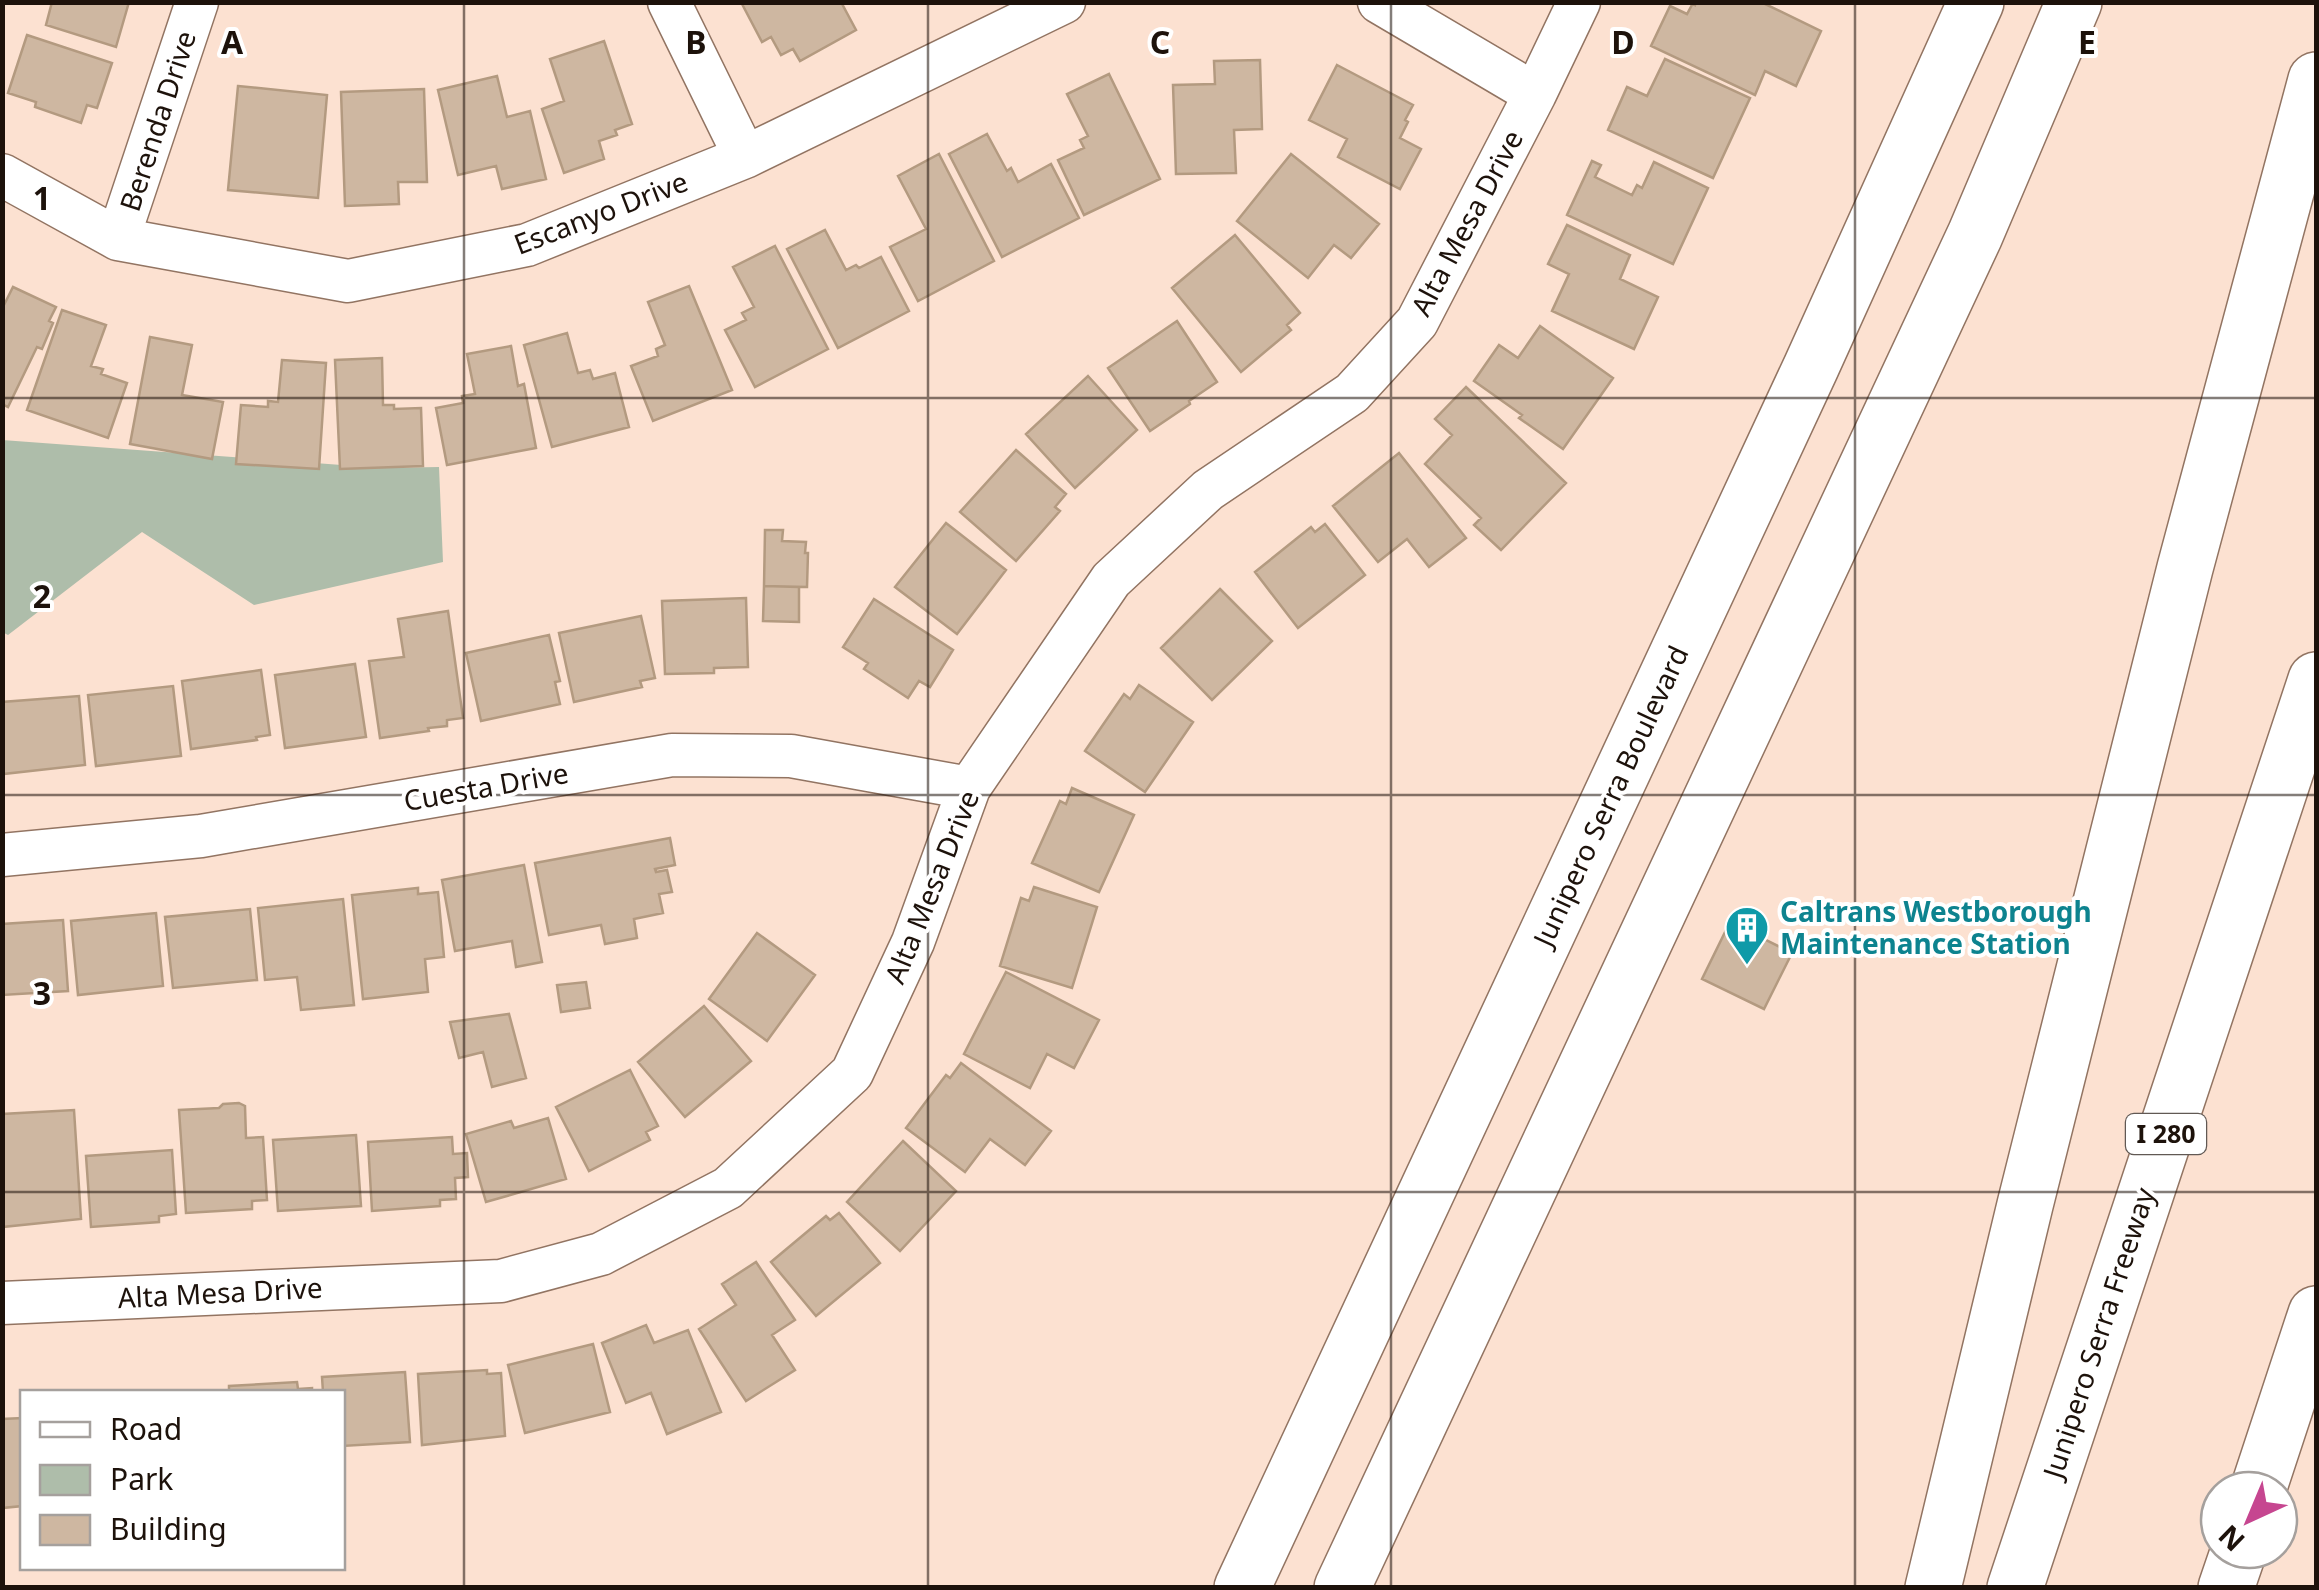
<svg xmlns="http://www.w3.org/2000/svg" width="2319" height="1590" font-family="'Noto Sans',sans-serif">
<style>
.green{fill:#aebdaa}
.building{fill:#ceb7a1;stroke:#b39a80;stroke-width:2.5}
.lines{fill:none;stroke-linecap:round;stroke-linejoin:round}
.minor-casing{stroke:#927462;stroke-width:45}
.major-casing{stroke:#927462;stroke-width:58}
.highway-casing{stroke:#927462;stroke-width:58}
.minor{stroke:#fff;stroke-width:42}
.major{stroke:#fff;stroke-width:55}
.highway{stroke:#fff;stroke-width:55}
.grid{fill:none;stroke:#1d120b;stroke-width:2.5;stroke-opacity:0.55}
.labels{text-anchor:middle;stroke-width:8;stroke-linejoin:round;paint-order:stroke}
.shield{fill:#fff;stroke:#615954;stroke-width:2.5}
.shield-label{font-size:25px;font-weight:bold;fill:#1d120b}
.street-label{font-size:28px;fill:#1d120b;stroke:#fff}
.culture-label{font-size:28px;font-weight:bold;fill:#0d838f;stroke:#fff;text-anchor:start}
.grid-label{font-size:32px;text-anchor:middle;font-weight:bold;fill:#1d120b;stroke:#fff;stroke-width:8;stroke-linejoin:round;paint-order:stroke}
</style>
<rect width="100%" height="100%" fill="#fce1d1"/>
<path class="green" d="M2,440L382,468L439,467L443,562L254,605L142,532L8,635L2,632Z"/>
<path class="building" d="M52,2H129L116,47L46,25Z
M741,2H841L856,30L800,61L793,49L781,55L771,37L762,42Z
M1696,2H1761L1821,31L1796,86L1765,71L1755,95L1651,46L1670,6L1687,14L1693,3L1695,5Z
M27,35L112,63L97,108L87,105L81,123L35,107L36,102L8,93Z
M604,41L632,124L615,130L617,135L599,141L604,159L564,173L542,109L564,101L550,59Z
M1665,59L1750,98L1713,178L1608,130L1627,87L1647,96Z
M1260,60L1262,129L1234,130L1236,173L1176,174L1173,85L1215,84L1214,61Z
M1337,65L1413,105L1405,120L1408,122L1400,138L1421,149L1400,189L1338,157L1347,139L1309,120Z
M1109,74L1160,179L1084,215L1058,160L1084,148L1080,140L1088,136L1067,94Z
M497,76L507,117L530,111L546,179L502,189L496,166L458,175L438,90Z
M238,86L327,95L318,198L228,190Z
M424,89L427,182H398L399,204L345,206L341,92Z
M987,134L1007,171L1011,168L1018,182L1051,164L1079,218L1002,257L949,154Z
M939,154L994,261L918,301L890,247L926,229L898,176Z
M1291,154L1379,224L1351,258L1334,245L1308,278L1237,221Z
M1592,161L1601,165L1595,177L1632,195L1637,185L1642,188L1654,162L1708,188L1673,264L1567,215Z
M1567,225L1630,255L1620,279L1658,297L1634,349L1552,311L1569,274L1548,264Z
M825,230L846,270L856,265L859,268L881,257L909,311L838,348L787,249Z
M1235,235L1300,313L1287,325L1291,330L1241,372L1172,288Z
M775,246L828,349L755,387L725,330L746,320L742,313L754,307L733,267Z
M689,286L732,390L653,421L631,366L658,356L656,349L665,345L648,302Z
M13,287L56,307L49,321L53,323L42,349L37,347L8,407L2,404V309Z
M62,310L106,325L91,366L103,369L101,374L127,383L108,438L27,410Z
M1177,321L1217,382L1189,401L1190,404L1150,431L1108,368Z
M1540,326L1613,378L1563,449L1519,418L1522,415L1474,381L1499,345L1518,358Z
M567,333L578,373L590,370L593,379L615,373L629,427L552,447L524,345Z
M150,337L192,345L182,395L223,402L212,459L130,444Z
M511,346L518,386L524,384L536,448L447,465L436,408L463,403L462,396L475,394L467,354Z
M382,358L383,405H394V409L421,408L423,466L340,469L335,360Z
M282,360L326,363L319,469L236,464L241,405L268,407V401L278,402Z
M1088,376L1137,430L1075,488L1026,434Z
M1466,387L1566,483L1501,550L1474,525L1481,518L1425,464L1452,435L1435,419Z
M1016,450L1066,494L1055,507L1060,511L1016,561L960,512Z
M1399,453L1466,538L1429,567L1407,539L1378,562L1333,506Z
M946,523L1006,570L957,634L895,587Z
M1325,524L1365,575L1298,628L1255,572L1311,527L1315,532Z
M765,530H783L782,541L806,542L805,553H808L807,587L764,586Z
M764,586L799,587V622L763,621Z
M1220,589L1272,641L1212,700L1161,648Z
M746,598L748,667L714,668V673L665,674L662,601Z
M874,599L953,650L930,687L919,681L908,698L864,669L868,663L843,647Z
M448,611L463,718L447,720V726L428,728L429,731L380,738L369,661L404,657L398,619Z
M641,616L655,678L640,681L642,687L574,702L559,633Z
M549,635L560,681L555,682L560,704L481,721L466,653Z
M355,664L366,737L285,748L275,675Z
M261,670L270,735L256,737L257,740L191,749L182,681Z
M1139,685L1193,722L1145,792L1085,751L1124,694L1130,699Z
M173,686L181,756L96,766L88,695Z
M79,696L85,765L3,774L2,702Z
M1072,788L1134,815L1099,892L1032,863L1060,801L1066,804Z
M670,838L675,865L655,869L656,872L667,870L672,892L659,894L663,913L634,919L637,938L605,944L601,925L549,935L535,863Z
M524,865L542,962L516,967L512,941L455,951L442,880Z
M1034,887L1097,907L1072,988L1000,966L1021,898L1029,901Z
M418,888V894L438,892L444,957L425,959L428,992L363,999L352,895Z
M343,899L354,1005L301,1010L297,977L265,980L258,908Z
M250,909L257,980L173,988L165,917Z
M156,913L163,986L78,995L71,921Z
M63,920L68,991L2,995V924Z
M1730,922L1792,953L1764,1009L1702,979Z
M757,933L815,975L767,1041L709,999Z
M1006,972L1099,1020L1074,1068L1047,1054L1030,1088L964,1054Z
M586,982L590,1008L561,1012L557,985Z
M704,1006L751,1061L685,1117L638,1062Z
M509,1014L526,1078L492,1087L483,1052L459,1058L450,1022Z
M961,1063L1051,1131L1025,1165L990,1139L965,1172L906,1128L946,1075L950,1078Z
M630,1070L658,1126L646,1132L650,1140L589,1171L556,1107Z
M239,1103L245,1106L246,1138L263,1137L267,1200L252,1201V1209L186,1213L179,1110L219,1108L223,1104Z
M74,1110L81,1219L2,1227V1114Z
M548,1118L566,1179L486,1202L466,1134L511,1121L514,1128Z
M356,1135L361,1206L278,1211L273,1140Z
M452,1137L453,1154L467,1153L468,1177L455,1178L456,1199L440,1200V1206L372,1211L368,1142Z
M903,1141L956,1191L900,1251L847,1202Z
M172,1150L176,1214L159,1216V1222L91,1227L86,1156Z
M839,1213L880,1263L816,1316L771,1262L826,1216L830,1220Z
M756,1262L795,1320L772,1335L795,1370L746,1401L699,1329L736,1305L722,1284Z
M646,1325L654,1343L688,1330L721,1412L667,1434L651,1393L626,1403L602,1343Z
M593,1344L610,1412L525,1433L508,1365Z
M487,1370V1374L501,1373L505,1436L422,1445L418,1374Z
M405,1372L410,1442L342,1446V1392H323L322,1377Z
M297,1382L298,1389L312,1388V1392H229V1386Z
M22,1418V1506L2,1508V1419Z"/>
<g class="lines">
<defs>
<path id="minor" d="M669,2L745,157
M1379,2L1535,94
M2,175L118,239L348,281L527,245L745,157L1064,2
M118,239L197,2
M2,855L201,836L672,755L791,756L969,788
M2,1303L501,1281L601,1254L728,1188L852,1073L913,942L969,788L1111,580L1208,490L1352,393L1417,322L1535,94L1579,2"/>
<path id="major" d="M1242,1588L1811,367L1976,2
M1342,1588L1975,235L2074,2"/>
<path id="highway" d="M2258,1490L2316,1314
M1933,1588L2025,1205L2185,568L2316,80
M2015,1588L2316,680
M2226,1588L2239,1550"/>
</defs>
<use href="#minor" class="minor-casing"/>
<use href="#major" class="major-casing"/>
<use href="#highway" class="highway-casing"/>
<use href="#minor" class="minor"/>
<use href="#major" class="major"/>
<use href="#highway" class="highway"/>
</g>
<path class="grid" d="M464,2V1588M928,2V1588M1391,2V1588M1855,2V1588M2,398H2316M2,795H2316M2,1192H2316"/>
<defs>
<symbol id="building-pin" viewBox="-11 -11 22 30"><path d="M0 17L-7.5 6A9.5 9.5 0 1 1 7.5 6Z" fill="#0f9aa8" stroke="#fff"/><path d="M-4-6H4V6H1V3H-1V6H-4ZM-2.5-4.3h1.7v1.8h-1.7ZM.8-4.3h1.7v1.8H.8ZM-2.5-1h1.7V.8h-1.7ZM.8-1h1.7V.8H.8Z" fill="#fff"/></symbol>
</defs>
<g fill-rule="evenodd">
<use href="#building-pin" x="1722" y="903" width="50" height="68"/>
</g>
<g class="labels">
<rect class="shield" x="2126" y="1114" width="80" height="40" rx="8"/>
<g class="shield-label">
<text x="2166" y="1143">I 280</text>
</g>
<g class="street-label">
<text transform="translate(158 121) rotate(-72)" y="10">Berenda Drive</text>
<text transform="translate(601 213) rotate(-21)" y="10">Escanyo Drive</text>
<text transform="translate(1467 223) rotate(-62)" y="10">Alta Mesa Drive</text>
<text transform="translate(486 787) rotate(-10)" y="10">Cuesta Drive</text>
<text transform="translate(1611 796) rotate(-65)" y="10">Junipero Serra Boulevard</text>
<text transform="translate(932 887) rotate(-68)" y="10">Alta Mesa Drive</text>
<text transform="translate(220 1293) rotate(-3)" y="10">Alta Mesa Drive</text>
<text transform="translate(2099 1333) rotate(-72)" y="10">Junipero Serra Freeway</text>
</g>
<g class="culture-label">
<text x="1780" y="922">Caltrans Westborough<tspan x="1780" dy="32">Maintenance Station</tspan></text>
</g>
</g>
<g class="grid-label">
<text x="232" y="54">A</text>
<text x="696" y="54">B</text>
<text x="1160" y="54">C</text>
<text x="1623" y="54">D</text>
<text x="2087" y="54">E</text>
<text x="42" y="210">1</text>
<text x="42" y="608">2</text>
<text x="42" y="1005">3</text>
</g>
<rect width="2319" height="1590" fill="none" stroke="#1d120b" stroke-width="10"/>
<rect x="20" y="1390" width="325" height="180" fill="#ffffff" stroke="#a5a09d" stroke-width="2.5"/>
<rect x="40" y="1422" width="50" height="15" fill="#ffffff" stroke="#a5a09d" stroke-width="2.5"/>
<text x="110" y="1440" font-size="30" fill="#1d120b">Road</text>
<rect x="40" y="1465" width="50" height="30" fill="#aebdaa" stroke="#a5a09d" stroke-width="2.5"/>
<text x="110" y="1490" font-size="30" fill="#1d120b">Park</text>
<rect x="40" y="1515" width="50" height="30" fill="#ceb7a1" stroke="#a5a09d" stroke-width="2.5"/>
<text x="110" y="1540" font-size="30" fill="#1d120b">Building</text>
<g transform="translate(2249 1520) rotate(224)"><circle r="48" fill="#ffffff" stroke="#a5a09d" stroke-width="2.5"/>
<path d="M0-8L18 38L0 25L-18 38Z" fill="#c64690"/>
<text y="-15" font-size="28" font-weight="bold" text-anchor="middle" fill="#1d120b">N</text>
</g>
</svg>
